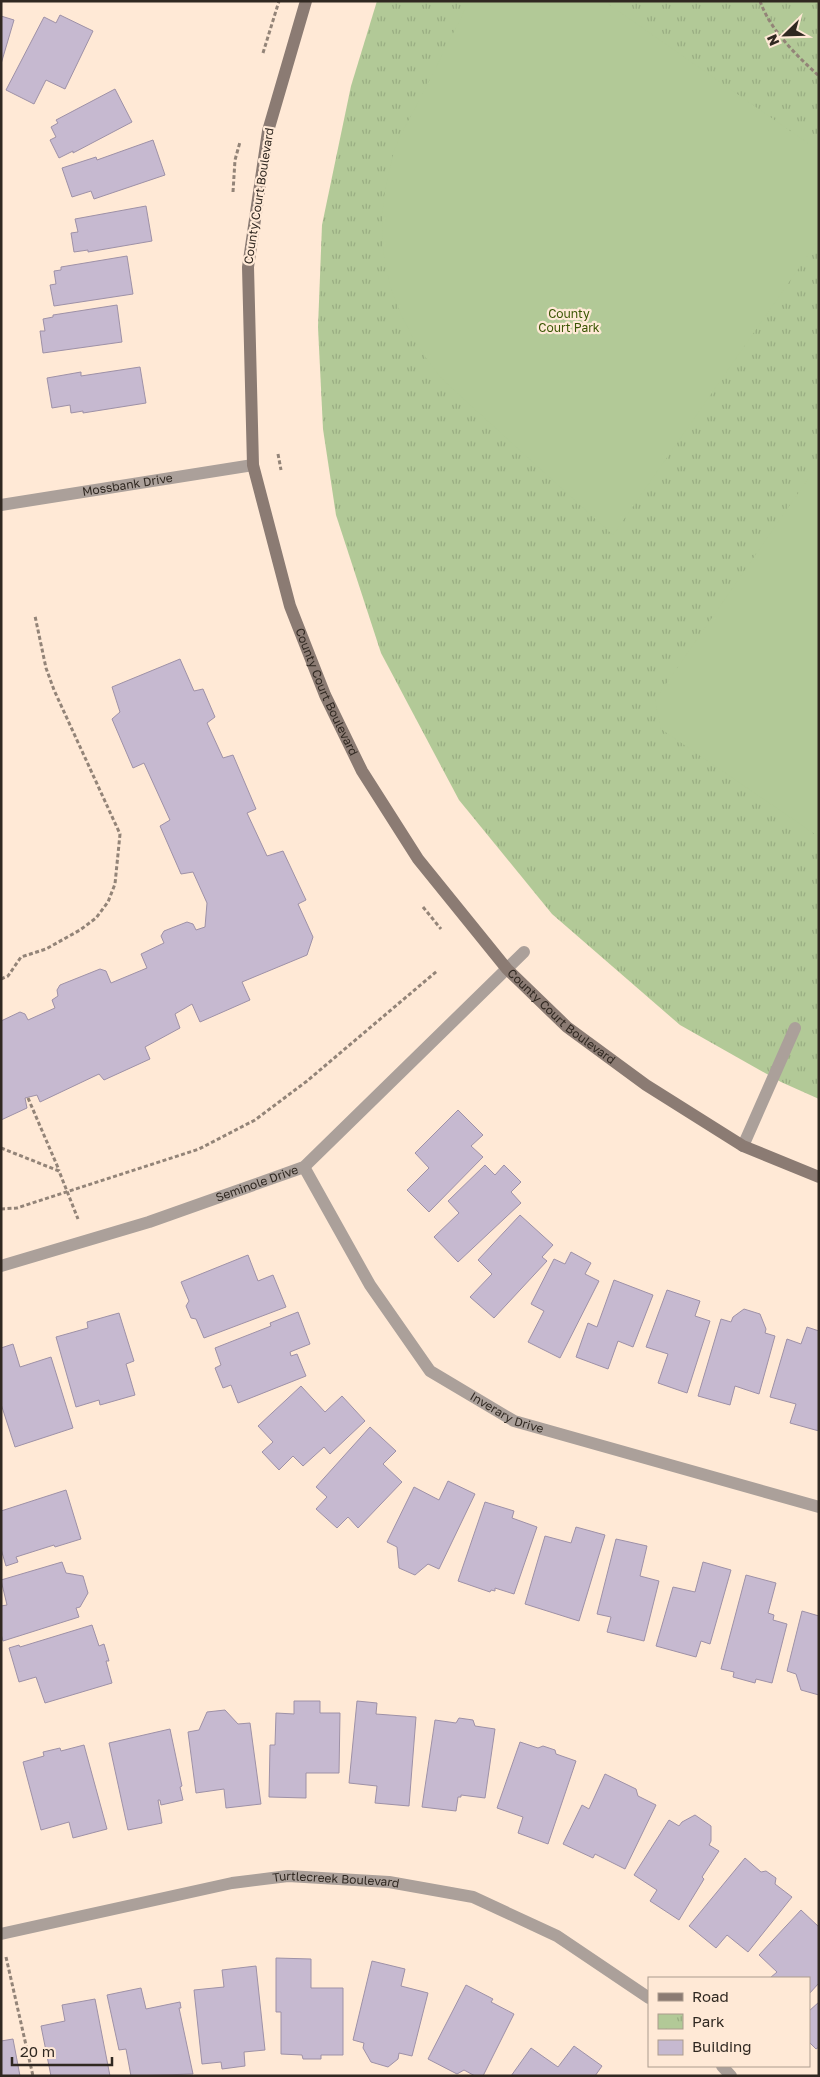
<svg xmlns="http://www.w3.org/2000/svg" width="820" height="2077" font-family="'Golos Text',sans-serif">
<style>
.park{fill:url(#park-tufts)}
.pitch{fill:#b2c997}
.building{fill:#c6b9d0;stroke:#9e91a7}
.lines{fill:none;stroke-linecap:round;stroke-linejoin:round}
.path{stroke:#938478;stroke-width:3;stroke-dasharray:4 2.5;stroke-linecap:butt}
.lane{stroke:#aba09a;stroke-width:12}
.street{stroke:#aba09a;stroke-width:12}
.secondary{stroke:#8b7b73;stroke-width:12}
.labels{text-anchor:middle;stroke-width:4.5;stroke-linejoin:round;paint-order:stroke}
.street-label{font-size:12px;fill:#302821;stroke:#ffe9d6}
.park-label{font-size:12px;fill:#3a5503;stroke:#ffe9d6}
</style>
<defs>
<pattern id="park-tufts" width="24" height="20" patternUnits="userSpaceOnUse" patternTransform="scale(1.25)"><rect width="24" height="20" fill="#b2c997"/><path d="M3 7l-1-3M5 7V3M7 7l1-3M15 17l-1-3M17 17v-4M19 17l1-3" fill="none" stroke="#99ad82"/></pattern>
</defs>
<rect width="100%" height="100%" fill="#ffe9d6"/>
<path class="park" d="M377,1H819V1099L781,1082L680,1025L552,914L459,800L381,653L336,515L323,429L318,327L322,225L351,86Z"/>
<path class="pitch" d="M469,1H604L819,151V239L613,535L445,382C394,323 370,254 388,176C391,166 392,155 396,146C402,130 412,115 420,99C436,67 453,34 469,1Z
M819,463V837L661,729L655,700Z"/>
<path class="building" d="M60,15L93,31L65,89L46,80L34,104L6,90L44,17L56,23Z
M1,16L14,20L1,64Z
M115,89L132,122L73,153V151L59,158L50,140L56,137L51,127L58,123L56,120Z
M153,140L165,175L94,199L91,191L72,197L62,168L96,157L97,160Z
M146,206L152,241L88,252V250L74,252L71,233L78,232L75,219Z
M127,256L133,294L54,306L50,285L56,284L54,271L61,270V267Z
M117,305L122,342L43,353L40,331H45L43,319L53,317V315Z
M140,367L146,403L83,413V411L71,413L70,405L52,408L47,378L81,372V376Z
M180,659L194,691L203,689L215,717L207,723L223,758L233,755L256,809L247,813L267,856L283,851L306,900L298,904L313,937L307,955L242,982L250,1000L200,1022L192,1004L175,1014L180,1028L145,1047L150,1059L104,1080L99,1074L40,1102L37,1095L25,1098L27,1108L1,1120V1021L20,1012L25,1014L28,1020L55,1008L52,1000L58,996L57,990L60,985L100,969L106,971L111,983L147,968L141,954L164,943L161,936L164,931L187,922L193,924L196,930L205,927L207,903L193,872L181,874L160,826L170,820L144,763L133,768L112,719L120,712L112,687Z
M458,1110L483,1135L471,1146L483,1157L429,1212L407,1190L429,1168L415,1153Z
M485,1165L495,1175L504,1165L521,1182L511,1192L521,1203L458,1262L434,1237L459,1213L448,1201Z
M520,1215L553,1245L542,1257L547,1261L494,1318L470,1297L492,1274L478,1260Z
M571,1252L591,1263L585,1274L599,1281L560,1358L528,1342L544,1311L531,1304L554,1259L565,1264Z
M248,1255L258,1281L273,1275L286,1307L204,1338L196,1319L191,1318L186,1306L189,1301L181,1282Z
M614,1280L653,1295L633,1347L618,1341L608,1369L576,1357L588,1323L597,1327Z
M667,1290L700,1301L695,1316L710,1321L687,1393L658,1383L668,1354L646,1347Z
M744,1309L760,1314L766,1329L765,1333L775,1336L759,1394L735,1386L730,1405L698,1396L721,1319L731,1322L733,1317Z
M298,1312L310,1344L290,1352L291,1356L297,1354L306,1376L238,1403L231,1385L223,1388L215,1368L221,1365L215,1348L271,1326L270,1323Z
M119,1313L134,1361L126,1364L135,1395L100,1405L99,1400L76,1407L56,1337L88,1328L87,1322Z
M807,1327L819,1331V1431L790,1423L796,1404L770,1397L787,1339L801,1344Z
M13,1344L20,1367L51,1357L73,1428L15,1447L1,1404V1348Z
M301,1386L325,1412L342,1396L365,1421L330,1454L324,1447L303,1466L293,1456L279,1470L262,1452L273,1442L258,1426Z
M370,1427L396,1451L383,1464L402,1482L358,1528L348,1517L337,1528L316,1509L327,1497L316,1487Z
M448,1481L475,1494L439,1569L428,1564L415,1575L399,1568L397,1547L387,1542L414,1487L439,1500Z
M66,1490L81,1539L55,1547L54,1545L16,1557L18,1562L6,1566L1,1549V1511Z
M485,1502L514,1511L512,1518L537,1527L514,1594L495,1588V1591L491,1590L490,1592L458,1581Z
M576,1527L605,1535L579,1621L525,1604L545,1536L571,1543Z
M616,1539L647,1546L640,1576L659,1581L644,1641L607,1632L611,1617L597,1614Z
M62,1562L66,1573L83,1576L88,1593L80,1607L76,1608L79,1617L3,1641L1,1634V1606L7,1605L1,1580Z
M703,1562L731,1570L710,1644L701,1641L696,1657L656,1646L673,1587L695,1592Z
M746,1575L776,1583L768,1613L774,1615L773,1620L787,1624L772,1683L756,1679L755,1683L733,1677L734,1672L721,1669Z
M802,1611L819,1616V1695L801,1690L796,1674L787,1671Z
M92,1625L99,1646L104,1644L109,1661H106L112,1683L45,1703L36,1677L19,1682L9,1648L19,1645L20,1647Z
M294,1701H320V1713H340L339,1773H306V1798L269,1797L270,1745H275L276,1713L294,1714Z
M357,1701L377,1703L376,1714L416,1717L409,1806L375,1803L377,1786L349,1783Z
M225,1710L238,1724L250,1723L261,1804L226,1808L224,1789L196,1793L188,1732L199,1730L207,1712Z
M459,1718L473,1720L475,1726L495,1729L485,1798L461,1795V1797H458L456,1811L422,1807L435,1720L456,1723Z
M170,1729L182,1786L180,1787L183,1800L161,1805L160,1800H158L162,1823L128,1830L109,1743Z
M520,1742L538,1748L543,1746L555,1750L556,1754L576,1761L548,1844L518,1833L523,1817L497,1808Z
M84,1745L107,1829L73,1838L69,1822L41,1830L23,1762L44,1756L43,1752L60,1748L61,1751Z
M605,1774L636,1789L638,1796L656,1805L625,1869L595,1854L593,1858L563,1844L582,1805L589,1809Z
M695,1815L711,1826V1841L709,1845L719,1851L702,1877L704,1879L679,1920L650,1901L657,1890L634,1875L669,1820L679,1826L682,1822Z
M745,1858L761,1872L766,1871L776,1878L775,1884L792,1897L748,1952L727,1935L716,1948L689,1926Z
M801,1910L819,1927V1983L809,1994V1978H770L777,1972L759,1955Z
M276,1958L311,1959V1988H343V2055H321V2059H303L302,2055L281,2054V2012H276Z
M372,1961L405,1969L401,1986L428,1993L412,2056L399,2053L398,2059L388,2067L371,2062L363,2048L364,2043L353,2040Z
M256,1966L265,2050L244,2052L245,2066L222,2069L221,2062L202,2064L194,1990L224,1987L222,1970Z
M466,1985L493,1999L491,2002L514,2014L483,2076H475L464,2070L457,2074L428,2059Z
M141,1988L146,2009L180,2002L181,2008H179L193,2074L131,2076L126,2049L119,2050L107,1995Z
M95,1999L110,2076H51L41,2026L65,2021L62,2005Z
M819,2002V2047L816,2049L809,2042V2011Z
M13,2039L20,2076H1V2041Z
M574,2046L602,2066L595,2076H511L531,2048L558,2067Z"/>
<g class="lines">
<path class="path" d="M760,1C770,30 797,56 819,76
M263,53L279,1
M233,192L235,160L240,142
M278,454L281,470
M423,907L441,929
M1,979L8,976L21,957L46,949L80,930L96,918L108,902L115,884L120,834L54,690L46,668L35,616
M28,1098L59,1170
M1,1148L59,1171L78,1219
M1,1209L17,1208L199,1149L255,1120L307,1081L437,971
M6,1957L33,2076"/>
<path class="lane" d="M743,1146L795,1028"/>
<g class="street">
<path id="s1" d="M1,505L253,465"/>
<path id="s2" d="M304,1167L370,1285L430,1371L514,1421L819,1507"/>
<path id="s3" d="M1,1266L149,1222L304,1167L524,952"/>
<path id="s4" d="M1,1934L232,1883L288,1876L389,1882L473,1897L557,1936L649,1998"/>
<path d="M722,2066L731,2076"/>
</g>
<path class="secondary" id="s5" d="M306,1L268,131L248,267L253,465L290,606L325,695L362,771L418,859L507,969L567,1027L646,1085L743,1146L819,1177"/>
</g>
<g class="labels">
<g class="street-label">
<text transform="translate(259 196) rotate(-81)" y="4">County Court Boulevard</text>
<text dy="4" stroke="none"><textPath href="#s1" startOffset="128">Mossbank Drive</textPath></text>
<text dy="4" stroke="none"><textPath href="#s5" startOffset="710">County Court Boulevard</textPath></text>
<text dy="4" stroke="none"><textPath href="#s5" startOffset="1115">County Court Boulevard</textPath></text>
<text dy="4" stroke="none"><textPath href="#s3" startOffset="269">Seminole Drive</textPath></text>
<text dy="4" stroke="none"><textPath href="#s2" startOffset="328">Inverary Drive</textPath></text>
<text dy="4" stroke="none"><textPath href="#s4" startOffset="341">Turtlecreek Boulevard</textPath></text>
</g>
<g class="park-label">
<text x="569" y="318">County<tspan x="569" dy="14">Court Park</tspan></text>
</g>
</g>
<rect width="820" height="2077" fill="none" stroke="#302821" stroke-width="5"/>
<rect x="648" y="1977" width="162" height="90" fill="#ffe9d6" stroke="#ac9c8e"/>
<rect x="658" y="1993" width="25" height="8" fill="#8b7b73" stroke="#ac9c8e"/>
<text x="692" y="2002" font-size="15" fill="#302821">Road</text>
<rect x="658" y="2014" width="25" height="15" fill="url(#park-tufts)" stroke="#ac9c8e"/>
<text x="692" y="2027" font-size="15" fill="#302821">Park</text>
<rect x="658" y="2040" width="25" height="15" fill="#c6b9d0" stroke="#ac9c8e"/>
<text x="692" y="2052" font-size="15" fill="#302821">Building</text>
<g transform="translate(785 35) rotate(247)" stroke="#ffe9d6" stroke-width="4" paint-order="stroke">
<path d="M0-4L9 19L0 12L-9 19Z" fill="#302821"/>
<text y="-8" font-size="14" font-weight="bold" text-anchor="middle" fill="#302821">N</text>
</g>
<path d="M12 2057v8h100v-8" fill="none" stroke="#302821" stroke-width="2.5"/>
<text x="20" y="2057" font-size="15" fill="#302821" stroke="#ffe9d6" stroke-width="4" paint-order="stroke">20 m</text>
</svg>
